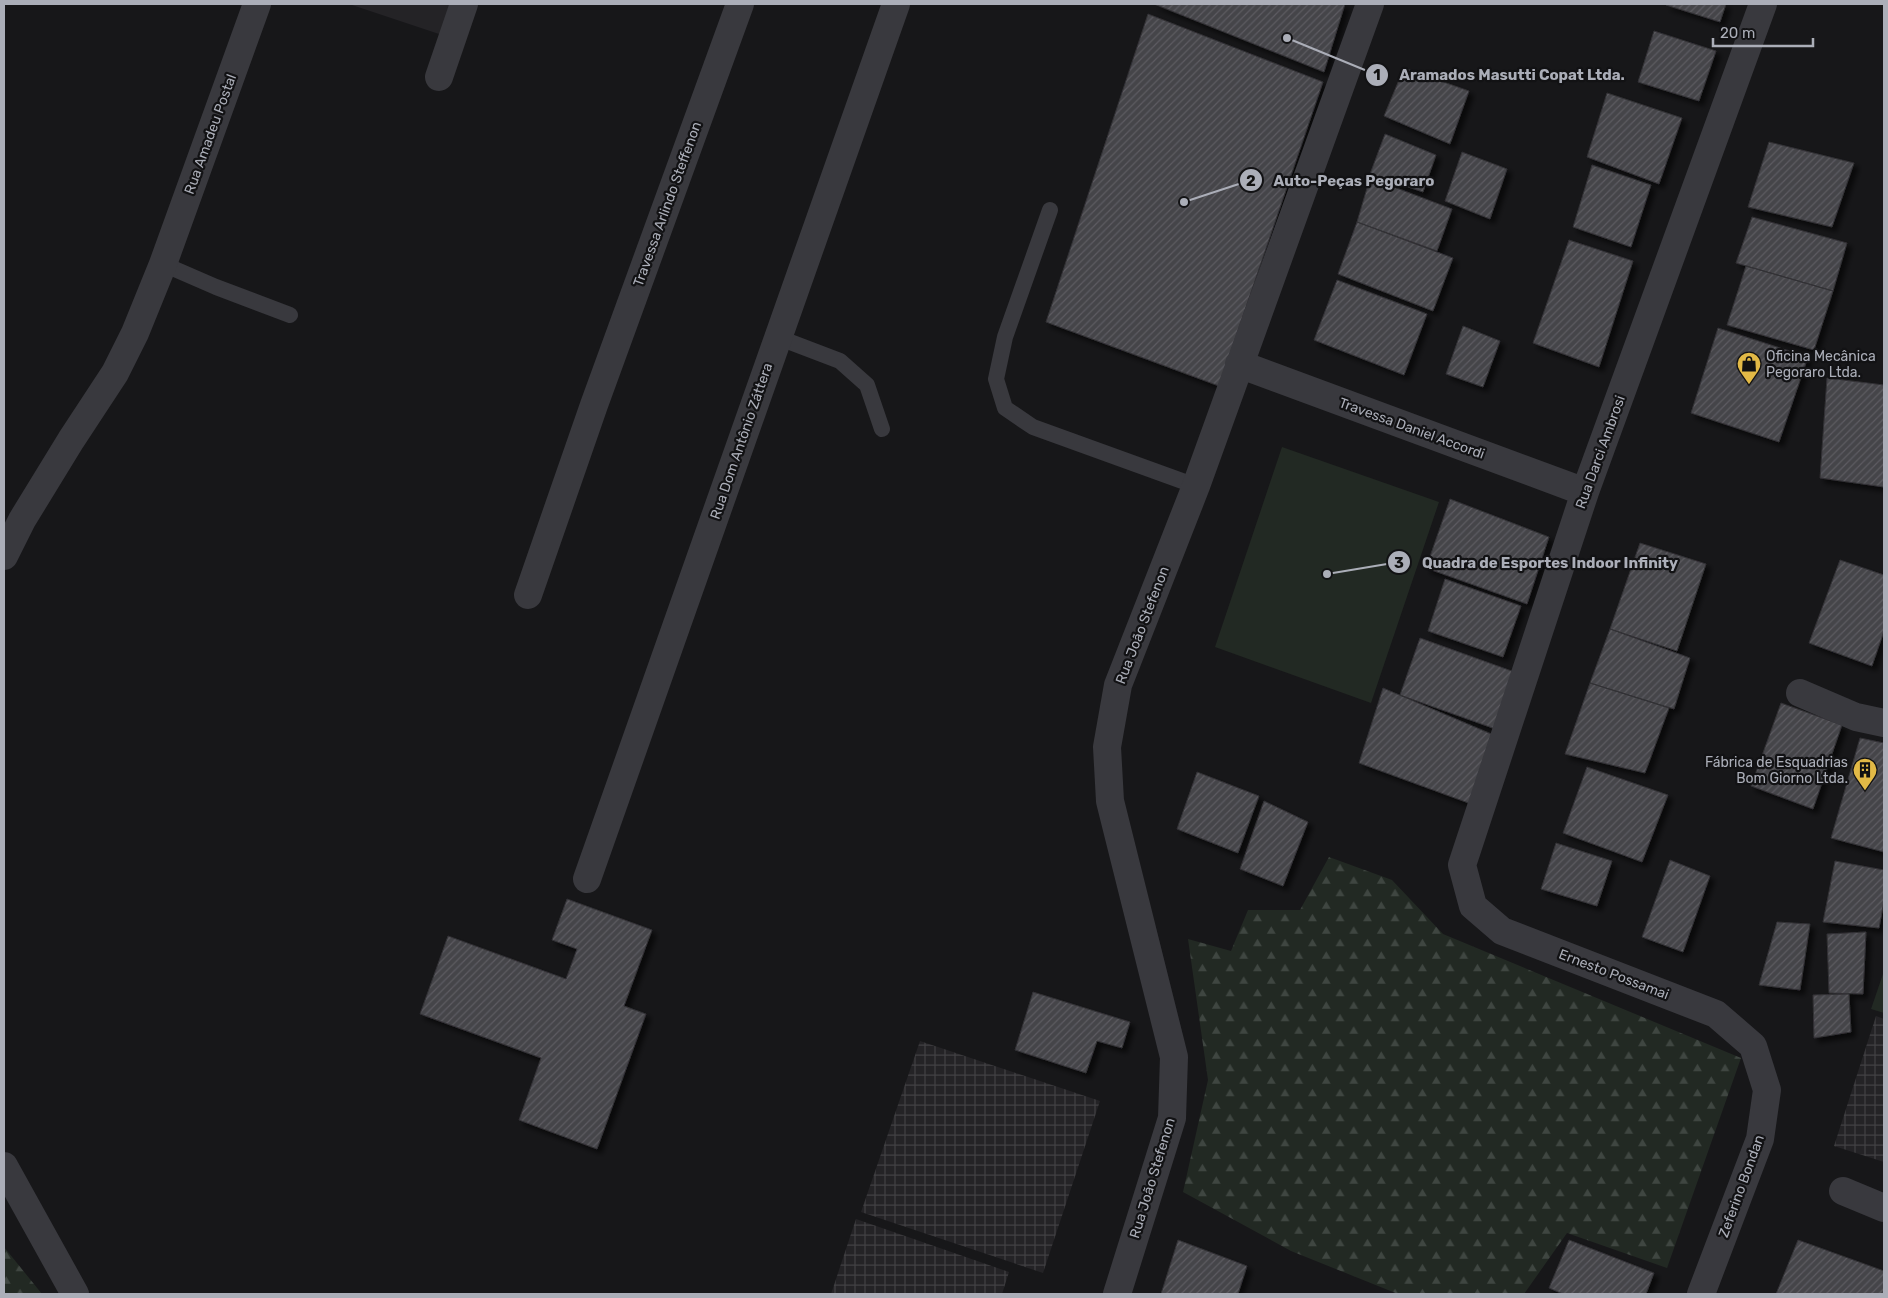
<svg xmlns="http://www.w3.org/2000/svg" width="1888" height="1298" font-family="Rubik,sans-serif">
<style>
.built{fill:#242326}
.industrial{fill:url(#industrial-grid)}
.grass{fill:#222923}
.forest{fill:url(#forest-firs)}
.building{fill:url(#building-hatch);stroke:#323135;filter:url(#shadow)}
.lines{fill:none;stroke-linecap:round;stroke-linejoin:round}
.lane{stroke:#39393e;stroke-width:16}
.street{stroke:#39393e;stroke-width:28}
.labels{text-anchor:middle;stroke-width:4.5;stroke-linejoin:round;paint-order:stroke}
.street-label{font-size:14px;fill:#abaeb8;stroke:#121214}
.poi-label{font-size:14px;fill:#abaeb8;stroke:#121214;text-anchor:start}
.leader{fill:none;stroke:#abaeb8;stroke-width:2}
.callout-dot{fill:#abaeb8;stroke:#121214;stroke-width:2}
.mark-label{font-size:15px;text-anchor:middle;font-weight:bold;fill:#111}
.callout-label{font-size:15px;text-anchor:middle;font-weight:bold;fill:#abaeb8;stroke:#121214;stroke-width:4.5;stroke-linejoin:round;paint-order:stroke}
</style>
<defs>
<pattern id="industrial-grid" width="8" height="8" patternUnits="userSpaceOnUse" patternTransform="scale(1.25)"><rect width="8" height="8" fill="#242326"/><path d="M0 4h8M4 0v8" fill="none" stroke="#414043"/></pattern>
<pattern id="forest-firs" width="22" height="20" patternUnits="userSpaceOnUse" patternTransform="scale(1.25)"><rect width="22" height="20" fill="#222923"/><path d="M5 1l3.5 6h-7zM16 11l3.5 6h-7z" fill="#3f4641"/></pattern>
<pattern id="building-hatch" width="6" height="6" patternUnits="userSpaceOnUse" patternTransform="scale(1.25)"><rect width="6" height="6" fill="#454449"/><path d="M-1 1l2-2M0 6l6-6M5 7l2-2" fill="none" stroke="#5d5c61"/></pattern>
<filter id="shadow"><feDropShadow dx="4.5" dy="4.5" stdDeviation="2.5" flood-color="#0009"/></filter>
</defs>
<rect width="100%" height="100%" fill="#171719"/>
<path class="built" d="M349,4H454L442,35Z"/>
<path class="industrial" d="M1876,1016L1884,1019V1162L1834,1146Z
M920,1041L1100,1101L1043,1273L861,1212Z
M856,1219L1009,1272L1002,1294H831Z"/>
<path class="grass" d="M1282,447L1439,502L1371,703L1215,647Z
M1884,971V1013L1871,1009Z"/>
<path class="forest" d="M1329,857L1392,880L1443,934L1741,1058L1667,1268L1567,1233L1524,1294H1398L1291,1251L1183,1192L1208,1080L1188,939L1231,951L1248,910H1300Z
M4,1247L42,1294H4Z"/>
<path class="building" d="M1154,4H1345L1324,72Z
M1667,4H1726L1720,22L1666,5Z
M1148,14L1323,82L1219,386L1046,322Z
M1654,31L1716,51L1699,101L1638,82Z
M1404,68L1469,91L1450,144L1384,116Z
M1607,93L1682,118L1659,184L1587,157Z
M1385,134L1436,155L1423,192L1370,174Z
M1769,142L1854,163L1832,227L1748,207Z
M1462,152L1507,169L1490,219L1445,201Z
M1592,165L1651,185L1631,247L1573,227Z
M1370,178L1452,209L1437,251L1357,222Z
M1752,217L1847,243L1833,291L1736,263Z
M1357,222L1453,258L1433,311L1338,274Z
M1569,240L1633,261L1599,367L1533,343Z
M1746,266L1833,291L1814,350L1727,325Z
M1337,280L1427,314L1404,375L1314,340Z
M1463,326L1500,341L1483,387L1446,374Z
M1718,328L1808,357L1779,442L1691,413Z
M1827,378L1884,385V487L1820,478Z
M1450,499L1549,537L1527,604L1426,568Z
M1640,543L1706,564L1677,651L1610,629Z
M1840,560L1884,575V631L1872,666L1809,643Z
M1445,579L1521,606L1503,657L1428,631Z
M1610,629L1690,658L1674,709L1590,683Z
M1420,638L1520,674L1501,731L1400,695Z
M1590,683L1669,708L1645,773L1565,754Z
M1383,688L1496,736L1474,805L1359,763Z
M1781,703L1842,725L1813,809L1751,786Z
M1860,738L1884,743V852L1831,838Z
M1587,767L1668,795L1642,862L1563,833Z
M1197,772L1259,796L1238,853L1177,829Z
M1264,801L1308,822L1283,886L1240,869Z
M1556,843L1612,861L1597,906L1541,889Z
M1670,860L1710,876L1683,952L1642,937Z
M1835,861L1884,870V901L1879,928L1823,922Z
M567,899L652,930L624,1006L646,1014L597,1149L519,1120L541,1058L420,1014L448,936L566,979L577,949L552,940Z
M1777,922L1810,924L1800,990L1759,985Z
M1866,932L1863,994L1829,993L1827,934Z
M1033,992L1130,1022L1122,1048L1097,1041L1086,1073L1015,1050Z
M1849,994L1851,1032L1814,1038L1813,995Z
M1178,1240L1247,1266L1238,1294H1161Z
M1569,1240L1654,1273L1646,1294H1563L1549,1288Z
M1798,1240L1884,1271V1294H1776Z"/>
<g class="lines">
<path class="lane" d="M1050,210L1005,337L996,379L1005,408L1033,427L1196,486
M163,264L216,287L290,315
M777,337L840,361L867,385L882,429"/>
<path class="street" d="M439,77L464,4
M1239,364L1585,492
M4,556L22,520L71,440L115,373L135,333L163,264L257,4
M528,595L594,405L740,4
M1800,693L1856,717L1884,723
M587,879L896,4
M4,1166L75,1294
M1843,1191L1884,1208
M1117,1294L1172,1118L1174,1057L1110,801L1107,747L1118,685L1196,486L1370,4
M1701,1294L1760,1139L1767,1090L1753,1046L1716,1014L1502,931L1473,906L1462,865L1585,492L1763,4"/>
</g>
<defs>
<symbol id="shop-pin" viewBox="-11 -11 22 30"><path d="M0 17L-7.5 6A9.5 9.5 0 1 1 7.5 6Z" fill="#e2b946" stroke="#121214"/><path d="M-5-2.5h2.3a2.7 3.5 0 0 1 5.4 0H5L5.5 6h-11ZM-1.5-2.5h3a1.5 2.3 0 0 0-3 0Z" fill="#111"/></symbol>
<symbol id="building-pin" viewBox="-11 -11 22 30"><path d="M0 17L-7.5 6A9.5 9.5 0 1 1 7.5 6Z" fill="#e2b946" stroke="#121214"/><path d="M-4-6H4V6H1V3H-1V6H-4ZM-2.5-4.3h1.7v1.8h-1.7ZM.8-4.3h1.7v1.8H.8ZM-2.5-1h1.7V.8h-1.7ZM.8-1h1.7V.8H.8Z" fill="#111"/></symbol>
</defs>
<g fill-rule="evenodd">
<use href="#shop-pin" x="1735" y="350" width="28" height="38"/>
<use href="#building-pin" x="1851" y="756" width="28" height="38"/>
</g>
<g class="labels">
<g class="street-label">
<text transform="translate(210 134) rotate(-70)" y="5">Rua Amadeu Postal</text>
<text transform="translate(667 204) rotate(-70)" y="5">Travessa Arlindo Steffenon</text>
<text transform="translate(1412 428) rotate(20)" y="5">Travessa Daniel Accordi</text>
<text transform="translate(741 441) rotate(-71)" y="5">Rua Dom Antônio Záttera</text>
<text transform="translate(1600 452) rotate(-70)" y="5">Rua Darci Ambrosi</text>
<text transform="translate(1142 625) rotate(-69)" y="5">Rua João Stefenon</text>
<text transform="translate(1614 974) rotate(21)" y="5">Ernesto Possamai</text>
<text transform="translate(1152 1178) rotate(-73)" y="5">Rua João Stefenon</text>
<text transform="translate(1741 1186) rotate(-70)" y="5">Zeferino Bondan</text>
</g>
<g class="poi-label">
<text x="1766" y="361">Oficina Mecânica<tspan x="1766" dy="16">Pegoraro Ltda.</tspan></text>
<text x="1848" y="767" text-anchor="end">Fábrica de Esquadrias<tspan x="1848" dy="16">Bom Giorno Ltda.</tspan></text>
</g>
</g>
<path class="leader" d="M1287 38L1377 75M1184 202L1251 180M1327 574L1399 562"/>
<g class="callout-dot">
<circle cx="1287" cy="38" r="5"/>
<circle cx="1184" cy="202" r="5"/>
<circle cx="1327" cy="574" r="5"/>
<circle cx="1377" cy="75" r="12"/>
<circle cx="1251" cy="180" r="12"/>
<circle cx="1399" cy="562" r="12"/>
</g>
<g class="mark-label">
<text x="1377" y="80">1</text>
<text x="1251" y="186">2</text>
<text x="1399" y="568">3</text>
</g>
<g class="callout-label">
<text x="1512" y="80">Aramados Masutti Copat Ltda.</text>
<text x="1354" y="186">Auto-Peças Pegoraro</text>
<text x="1550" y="568">Quadra de Esportes Indoor Infinity</text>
</g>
<rect width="1888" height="1298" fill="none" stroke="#abaeb8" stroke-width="10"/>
<path d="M1713 38v8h100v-8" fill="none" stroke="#abaeb8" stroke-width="2.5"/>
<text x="1720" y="38" font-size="15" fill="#abaeb8" stroke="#121214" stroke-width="4" paint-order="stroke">20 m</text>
</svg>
